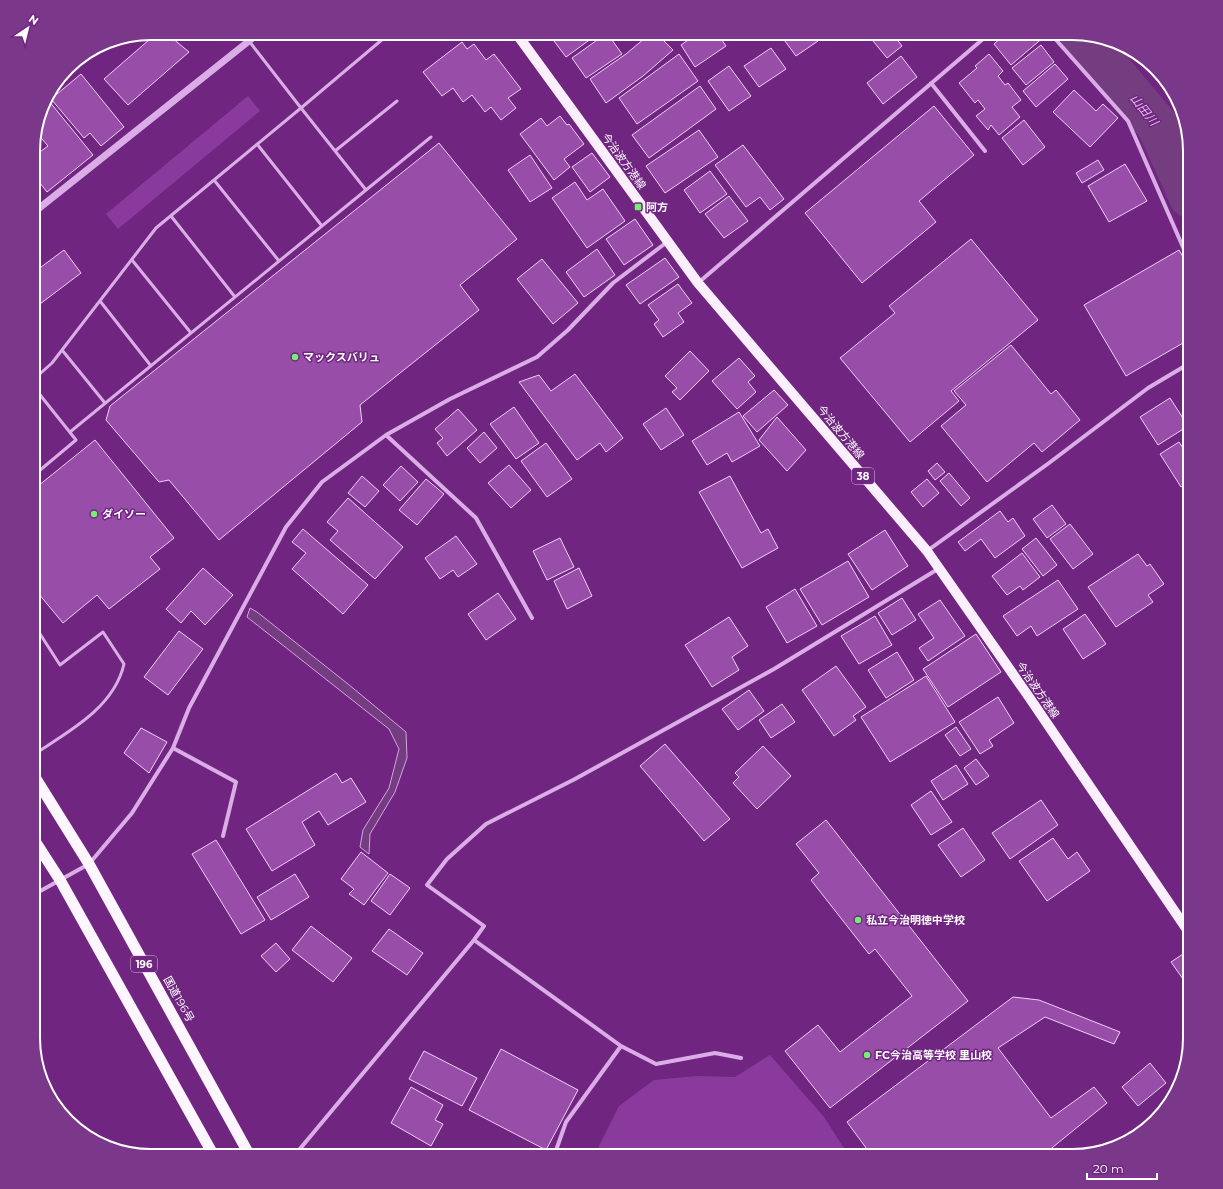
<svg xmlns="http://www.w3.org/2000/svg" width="1223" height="1189" font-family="Montserrat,'Noto Sans JP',sans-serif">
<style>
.green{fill:#8a3a9d}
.water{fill:#743d7f;stroke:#d9a1e7}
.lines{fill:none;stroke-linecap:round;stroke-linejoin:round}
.river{stroke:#743d7f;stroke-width:42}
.building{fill:#984ea9;stroke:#eed0f5}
.service{stroke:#dbade6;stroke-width:3}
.minor{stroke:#dbade6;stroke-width:4}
.tertiary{stroke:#dbade6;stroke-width:7}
.primary{stroke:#fbeefd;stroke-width:10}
.trunk{stroke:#fdf6fe;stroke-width:11}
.poi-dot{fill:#75ef72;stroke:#702680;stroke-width:1.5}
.labels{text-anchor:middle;stroke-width:3;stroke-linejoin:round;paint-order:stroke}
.shield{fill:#702680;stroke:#d4bed9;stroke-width:1}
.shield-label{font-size:10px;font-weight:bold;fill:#fff}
.street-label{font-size:11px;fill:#fff;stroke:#702680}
.poi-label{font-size:11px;font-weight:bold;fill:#fff;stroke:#702680;text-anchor:start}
.water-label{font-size:12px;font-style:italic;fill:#e3b8ee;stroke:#702680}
.rim{fill:none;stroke:#fff;stroke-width:2}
</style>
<rect width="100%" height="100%" fill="#702680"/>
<path class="green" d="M248,96L260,111L118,229L106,214Z
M770,1055L824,1117L849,1156H594L619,1106L654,1080L697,1076L735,1077Z"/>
<path class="water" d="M250,608L257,612L348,684L406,732L407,758L395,792L370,834L369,854L360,847L363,830L389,788L399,749L389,729L247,617Z"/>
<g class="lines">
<path class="river" d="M1080,33L1158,126L1190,197"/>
</g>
<path class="building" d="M157,33H166L189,52L128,105L104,79Z
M548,33H599L566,57Z
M607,33L622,54L586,78L572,58Z
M651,33H656L673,50L643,76L606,103L590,79L626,54Z
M698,33H717L726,46L695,67L681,45Z
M779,33H812L818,41L796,56Z
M872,33H892L902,46L887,58L869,36Z
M1006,33H1042L1045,36L1011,65L994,44Z
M462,42L467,49L474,44L486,60L494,54L521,89L508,98L516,108L501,120L491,107L485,112L472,95L463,102L453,88L442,96L423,72Z
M1041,45L1054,62L1026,85L1012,68Z
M771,48L786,69L759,87L744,66Z
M679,54L698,81L637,124L619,98Z
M989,54L1003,71L998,76L1005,85L1008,83L1021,100L1012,107L1020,117L999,135L991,125L988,130L976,116L985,109L978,100L975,103L959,83L977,68L975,66Z
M901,56L917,77L883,104L867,83Z
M1055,64L1068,79L1036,107L1023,91Z
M729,66L751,96L729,111L708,81Z
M81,74L124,127L101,146L90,133L84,138L51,99Z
M700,86L716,109L649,158L632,135Z
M1074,90L1096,111L1103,104L1118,118L1090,147L1053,112Z
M49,101L93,155L47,192L33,174V157L48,146L36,132L43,106Z
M934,106L974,155L919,201L936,222L862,283L805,213Z
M560,116L567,125L569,124L584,144L564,159L570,167L554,180L520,134L541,118L547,126Z
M1024,120L1045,147L1023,165L1002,138Z
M699,130L718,157L665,193L646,166Z
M439,143L517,239L460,285L479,310L360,405L362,422L219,540L169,480L159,482L106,420L110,406Z
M743,145L784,199L770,210L760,197L746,207L715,165Z
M592,153L610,177L590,192L572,167Z
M530,155L552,188L530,202L508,170Z
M1098,160L1104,170L1082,183L1076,173Z
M1125,164L1147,201L1109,222L1088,186Z
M710,171L727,194L700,213L684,190Z
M575,182L587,200L603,189L625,221L587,248L552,198Z
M729,196L748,221L724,238L705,214Z
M635,219L653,245L624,265L606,239Z
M971,239L1038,320L951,391L959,401L910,442L840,358L895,313L889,306Z
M597,249L615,275L584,297L566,272Z
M64,250L81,273L36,307L33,303V273Z
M1179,250L1190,269V339L1126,376L1084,305Z
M665,258L679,277L640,304L626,285Z
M542,259L578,303L553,324L517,279Z
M678,284L692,303L678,313L684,322L663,337L654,324L659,320L648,305Z
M1011,345L1051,394L1056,390L1080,420L1042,452L1034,443L987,482L941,426L966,405L954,391Z
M690,351L709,371L680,400L672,392L677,388L665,376Z
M739,358L755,376L748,382L756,392L737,409L712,381Z
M575,374L623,438L606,452L600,443L577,460L519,382L539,375L551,391Z
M1190,381V391L1186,384Z
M774,390L788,405L757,432L743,416Z
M1170,398L1188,426L1158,445L1140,417Z
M514,407L539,443L516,459L490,424Z
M666,408L684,435L661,450L643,424Z
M458,409L477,430L447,456L437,443L443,438L435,429Z
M739,412L760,446L732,462L727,453L707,465L692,441Z
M777,417L806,450L787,471L759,440Z
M484,432L497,448L480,463L467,448Z
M95,440L174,538L150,557L160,569L109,609L97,595L63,623L33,587V490Z
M1179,442L1190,459V481L1181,487L1160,454Z
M546,443L572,479L547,497L521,461Z
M937,463L945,472L935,480L928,471Z
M509,465L531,490L511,508L488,483Z
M401,466L418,482L400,501L383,485Z
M949,473L970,498L961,506L940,481Z
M362,476L379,491L365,507L348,493Z
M730,476L761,533L768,529L778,548L742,568L699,492Z
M426,479L444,494L417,525L399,510Z
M927,479L939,493L923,507L911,492Z
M348,498L403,547L375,579L330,540L338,531L327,522Z
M1052,505L1066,524L1047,538L1033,519Z
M1000,511L1008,522L1013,518L1025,536L995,558L981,539L965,551L958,542Z
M1070,524L1093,554L1073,569L1050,539Z
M303,529L368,585L343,614L292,569L306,553L292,542Z
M885,530L908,566L872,590L848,554Z
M456,536L477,564L458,577L453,570L440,579L425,558Z
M560,538L574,567L547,580L533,551Z
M1036,538L1057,565L1043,576L1022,549Z
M1022,553L1040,577L1023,590L1020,586L1007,595L992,576Z
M1138,554L1147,566L1150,564L1164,584L1148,595L1153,602L1116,627L1088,587Z
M848,561L869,597L822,625L800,589Z
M203,568L233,595L205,625L191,611L181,623L166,609Z
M579,568L592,596L567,609L554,581Z
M1058,580L1078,609L1037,636L1031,626L1017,636L1003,616Z
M795,589L817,626L787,643L766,607Z
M498,593L516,619L486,640L468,614Z
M902,598L916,620L892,635L878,613Z
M940,600L965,636L928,661L919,648L934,638L918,614Z
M1085,614L1106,644L1083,659L1063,629Z
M875,616L892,645L859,664L841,636Z
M729,617L748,646L732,657L739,670L712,687L685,645Z
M179,631L203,649L168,695L144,677Z
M976,634L1001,672L948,707L923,669Z
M897,652L914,680L886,698L868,670Z
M836,666L866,707L853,716L856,720L834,736L802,690Z
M926,676L955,722L890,762L861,717Z
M749,690L764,711L738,730L722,709Z
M998,697L1014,723L989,740L993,746L980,754L959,722Z
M782,704L795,722L771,738L759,720Z
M956,727L971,749L960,756L945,735Z
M141,728L167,742L149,773L124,753Z
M665,744L730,819L704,841L640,766Z
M763,746L791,776L757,809L733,783L739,777L735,773Z
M976,759L989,776L976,785L964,768Z
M956,765L968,784L943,800L931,781Z
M336,773L342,783L351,778L366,802L328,825L319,811L302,822L315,845L272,871L246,829Z
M931,791L952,822L931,835L911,805Z
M1041,800L1058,825L1010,859L992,833Z
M826,820L968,1001L830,1108L785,1051L818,1025L840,1052L912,996L875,949L869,954L811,880L819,873L796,844Z
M963,828L985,860L961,877L938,845Z
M1053,838L1068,859L1077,852L1090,871L1047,901L1019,861Z
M216,840L265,920L241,934L192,854Z
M361,852L388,873L364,905L349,894L354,889L341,879Z
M295,874L309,897L271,920L257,897Z
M390,874L410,888L390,915L371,901Z
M311,926L352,958L333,982L292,950Z
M389,929L423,953L407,975L372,951Z
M276,943L290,959L276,972L261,956Z
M1189,950L1190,951V989L1171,962Z
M1013,997L1039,1000L1120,1032L1114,1044L1045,1017L998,1048L1051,1118L1094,1087L1107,1103L1042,1156H872L847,1122Z
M501,1049L578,1090L546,1150L469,1110Z
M424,1051L477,1078L462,1106L409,1079Z
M1150,1063L1166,1083L1138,1106L1122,1087Z
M411,1087L443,1105L435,1120L443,1124L431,1146L391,1123Z"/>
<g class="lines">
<path class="service" d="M257,144L322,226
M335,151L397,101
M214,180L279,261
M366,190L431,137
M171,216L235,297
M132,260L191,333
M100,301L151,366
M62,350L105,403
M33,380L52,363L156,228L301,108L249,41
M70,432L366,190L301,108L390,33
M33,476L76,440L33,386
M33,755C68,732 114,708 124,664L103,632L60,665L33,623"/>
<path class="minor" d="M1050,33L1128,121L1186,254L1190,257
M931,83L985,151
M698,283L990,33
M386,435L476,518L532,618
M927,551L1049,463L1148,388L1190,363
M173,748L236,782L223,836
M33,895L89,864L132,813L173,748L189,708L286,527L322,482L386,435L450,399L537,357L568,330L613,283L667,242
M621,1046L656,1064L715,1053L741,1058
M294,1156L474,940
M554,1156L566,1122L621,1046L474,940L484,926L427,885L447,859L486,824L575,779L774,669L938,569"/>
<path class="tertiary" d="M33,213L259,33"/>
<path class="primary" d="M516,33L698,283L927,551L1029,697L1190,934"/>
<path class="trunk" d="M33,774L89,864L250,1156
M33,838L60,880L214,1156"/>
</g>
<g class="poi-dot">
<rect x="634" y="203" width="8" height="8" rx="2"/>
<circle cx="295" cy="357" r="4"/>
<circle cx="94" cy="514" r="4"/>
<circle cx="858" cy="920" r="4"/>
<circle cx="867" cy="1055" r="4"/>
</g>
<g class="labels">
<g class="shield">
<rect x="852" y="468" width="22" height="16" rx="3"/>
<rect x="131" y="956" width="26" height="16" rx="3"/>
</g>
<g class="shield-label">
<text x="863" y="480">38</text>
<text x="144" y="968">196</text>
</g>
<g class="street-label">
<text transform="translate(624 161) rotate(54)" y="4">今治波方港線</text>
<text transform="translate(841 432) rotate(50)" y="4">今治波方港線</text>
<text transform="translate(1038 690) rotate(55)" y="4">今治波方港線</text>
<text transform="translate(179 999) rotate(61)" y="4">国道196号</text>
</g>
<g class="poi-label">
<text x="646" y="211">阿方</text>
<text x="303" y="361">マックスバリュ</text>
<text x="102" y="518">ダイソー</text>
<text x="866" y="924">私立今治明徳中学校</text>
<text x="875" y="1059">FC今治高等学校 里山校</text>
</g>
<g class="water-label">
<text transform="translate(1144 110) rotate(51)" y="4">山田川</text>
</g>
</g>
<path d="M0 0H1223V1189H0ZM151 40H1072A111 111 0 0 1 1183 151V1038A111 111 0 0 1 1072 1149H151A111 111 0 0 1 40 1038V151A111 111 0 0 1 151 40Z" fill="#7b378a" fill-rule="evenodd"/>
<path class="rim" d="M151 40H1072A111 111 0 0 1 1183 151V1038A111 111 0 0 1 1072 1149H151A111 111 0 0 1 40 1038V151A111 111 0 0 1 151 40Z"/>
<g transform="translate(28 28) rotate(35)" stroke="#702680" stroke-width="3" paint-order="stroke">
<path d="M0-3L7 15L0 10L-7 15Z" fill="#ffffff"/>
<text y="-6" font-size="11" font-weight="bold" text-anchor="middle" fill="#ffffff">N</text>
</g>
<path d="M1087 1173v6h70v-6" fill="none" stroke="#ffffff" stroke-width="2"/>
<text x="1093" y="1173" font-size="12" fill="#ffffff" stroke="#702680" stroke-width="3" paint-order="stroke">20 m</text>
</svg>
